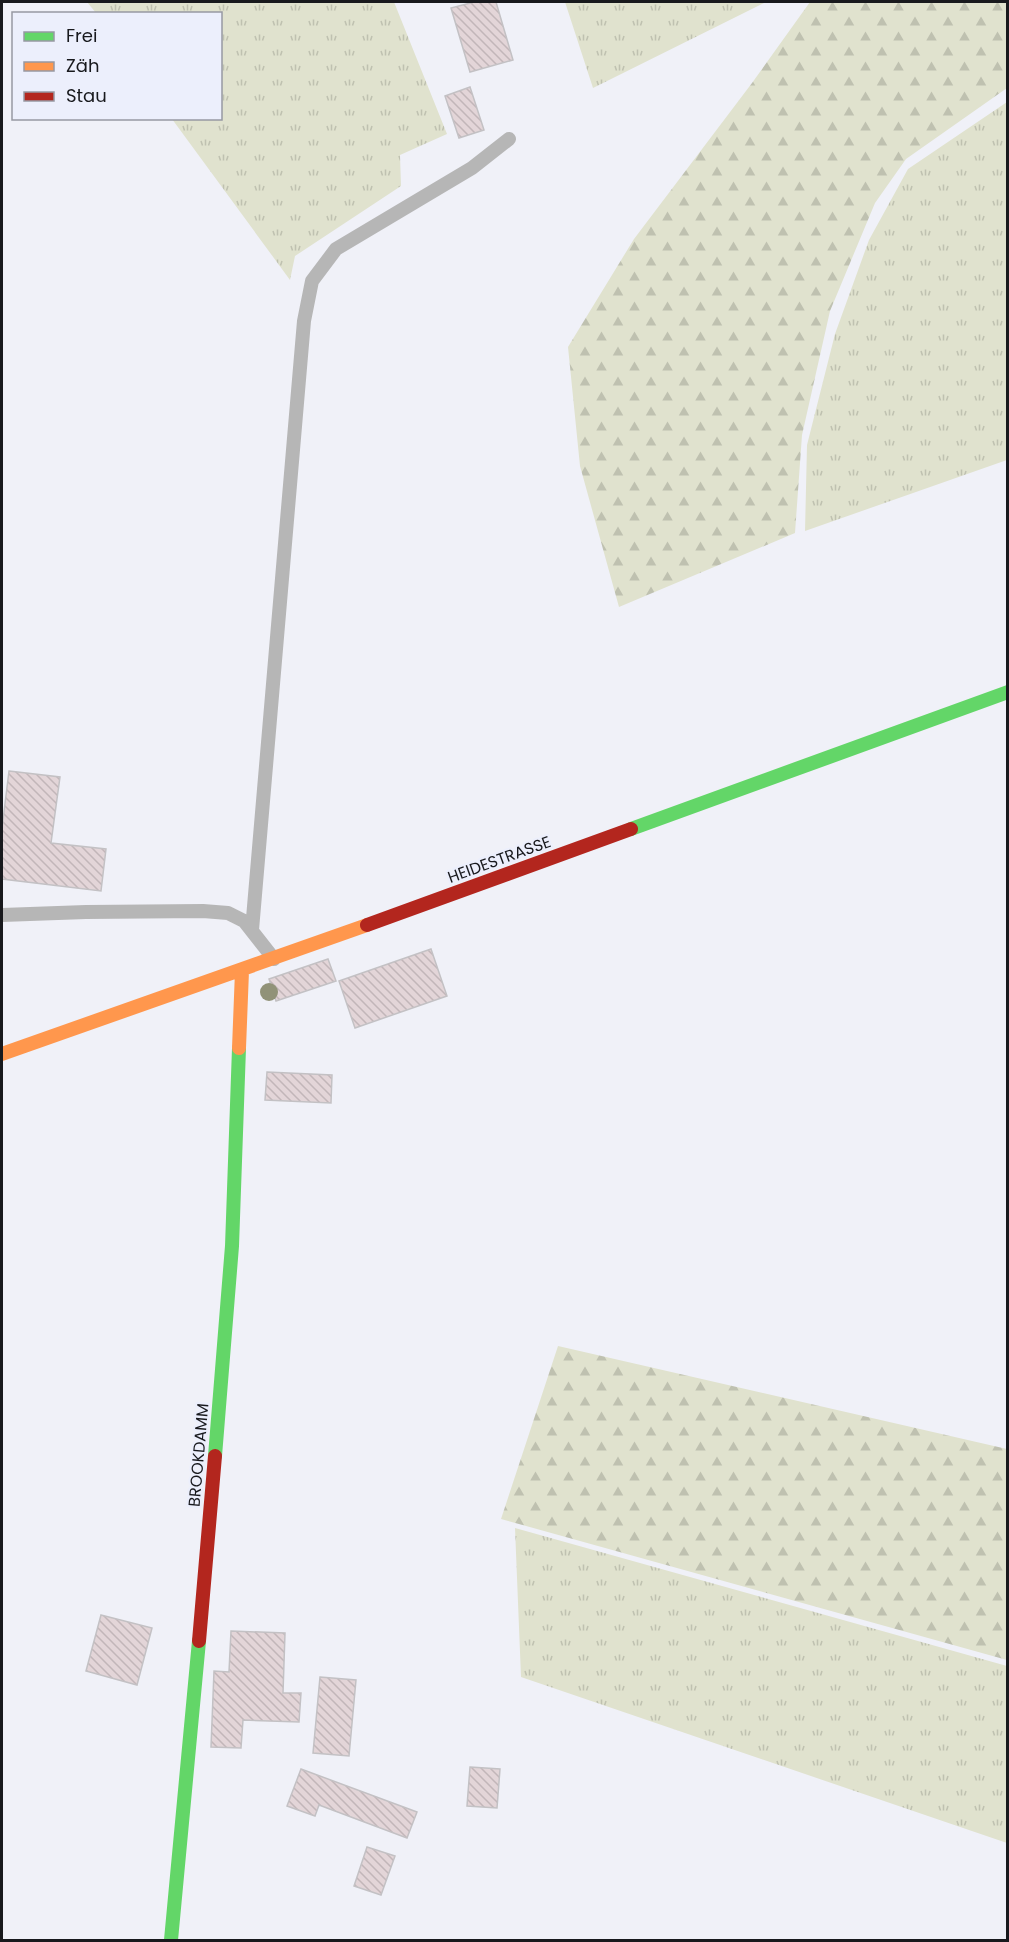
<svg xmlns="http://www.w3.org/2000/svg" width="1009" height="1942" font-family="Poppins,sans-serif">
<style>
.grass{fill:url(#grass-tufts)}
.forest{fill:url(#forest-firs)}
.building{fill:url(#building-back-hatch);stroke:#c3c1c4;stroke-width:1.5}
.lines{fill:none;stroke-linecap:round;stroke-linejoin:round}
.lane{stroke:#b6b6b6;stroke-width:14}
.fast{stroke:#63d668;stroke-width:14}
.slow{stroke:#ff974d;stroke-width:14}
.jam{stroke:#b3261e;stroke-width:14}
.tree{fill:#919278}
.labels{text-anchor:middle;stroke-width:4.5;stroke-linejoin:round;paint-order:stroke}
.street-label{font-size:16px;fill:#18191d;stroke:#eceffc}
</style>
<defs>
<pattern id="grass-tufts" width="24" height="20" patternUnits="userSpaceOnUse" patternTransform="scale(1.5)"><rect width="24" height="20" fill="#e0e2ce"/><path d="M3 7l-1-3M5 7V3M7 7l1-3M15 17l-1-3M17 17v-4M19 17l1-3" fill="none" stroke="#bfc1b0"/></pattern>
<pattern id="forest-firs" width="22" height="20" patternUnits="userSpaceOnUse" patternTransform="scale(1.5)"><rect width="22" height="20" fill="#e0e2ce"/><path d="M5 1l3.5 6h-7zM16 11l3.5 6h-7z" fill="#bfc1b0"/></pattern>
<pattern id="building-back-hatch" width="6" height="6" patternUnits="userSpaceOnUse" patternTransform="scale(1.5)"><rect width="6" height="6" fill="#e3d5d8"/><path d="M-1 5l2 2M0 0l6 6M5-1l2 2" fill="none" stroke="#c2b6b9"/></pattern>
</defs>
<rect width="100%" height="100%" fill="#f0f1f8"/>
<path class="grass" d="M87,2H394L447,134L400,155L401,186L295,256L290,280L172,119L220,118V14L96,13Z
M565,2H766L593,88Z
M1007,102V460L805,531L807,445L835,334L869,240L908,169Z
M515,1528L1007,1666V1843L521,1677Z"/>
<path class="forest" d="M810,2H1007V88L906,159L875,203L830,311L802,435L795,533L619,607L580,466L568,347L634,239L752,83Z
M558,1346L1007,1449V1660L501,1519Z"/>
<path class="building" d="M474,2H496L513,60L470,72L451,8Z
M470,87L484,130L459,138L445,96Z
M9,771L60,777L51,843L106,849L101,891L2,879V828Z
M431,949L447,996L355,1028L339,981Z
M328,959L336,981L276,1001L269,979Z
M267,1072L332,1075L331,1103L265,1100Z
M101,1615L152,1628L137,1685L86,1671Z
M231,1631L285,1633L283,1693H301L299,1722L243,1720L241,1748L211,1747L214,1671L229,1672Z
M320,1677L356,1680L349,1756L313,1753Z
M470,1767L500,1769L497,1808L467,1806Z
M301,1769L417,1812L407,1838L319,1805L315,1816L287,1806Z
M367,1847L395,1856L381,1895L354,1886Z"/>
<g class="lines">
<path class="lane" d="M2,915L86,912L203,911L228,913L244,921L274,959
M252,930L304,321L312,281L336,249L472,168L509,139"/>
<path class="fast" d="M631,829L1008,692
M215,1456L232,1246L239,1048
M171,1940L199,1641"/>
<path class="slow" d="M239,1048L242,971
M2,1054L367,925"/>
<path class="jam" d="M367,925L631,829
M199,1641L215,1456"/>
</g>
<circle class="tree" cx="269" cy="992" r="9"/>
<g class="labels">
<g class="street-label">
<text transform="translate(499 859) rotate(-20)" y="6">HEIDESTRASSE</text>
<text transform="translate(198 1455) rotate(-85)" y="6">BROOKDAMM</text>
</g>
</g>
<rect width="1009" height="1942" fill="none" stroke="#18191d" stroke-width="6"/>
<rect x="12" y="12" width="210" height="108" fill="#eceffc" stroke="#9799a3" stroke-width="1.5"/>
<rect x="24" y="32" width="30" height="9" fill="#63d668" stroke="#9799a3" stroke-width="1.5"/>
<text x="66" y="42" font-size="18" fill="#18191d">Frei</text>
<rect x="24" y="62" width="30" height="9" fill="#ff974d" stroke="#9799a3" stroke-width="1.5"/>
<text x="66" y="72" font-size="18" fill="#18191d">Zäh</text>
<rect x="24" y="92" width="30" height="9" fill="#b3261e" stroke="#9799a3" stroke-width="1.5"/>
<text x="66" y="102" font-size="18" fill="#18191d">Stau</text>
</svg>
